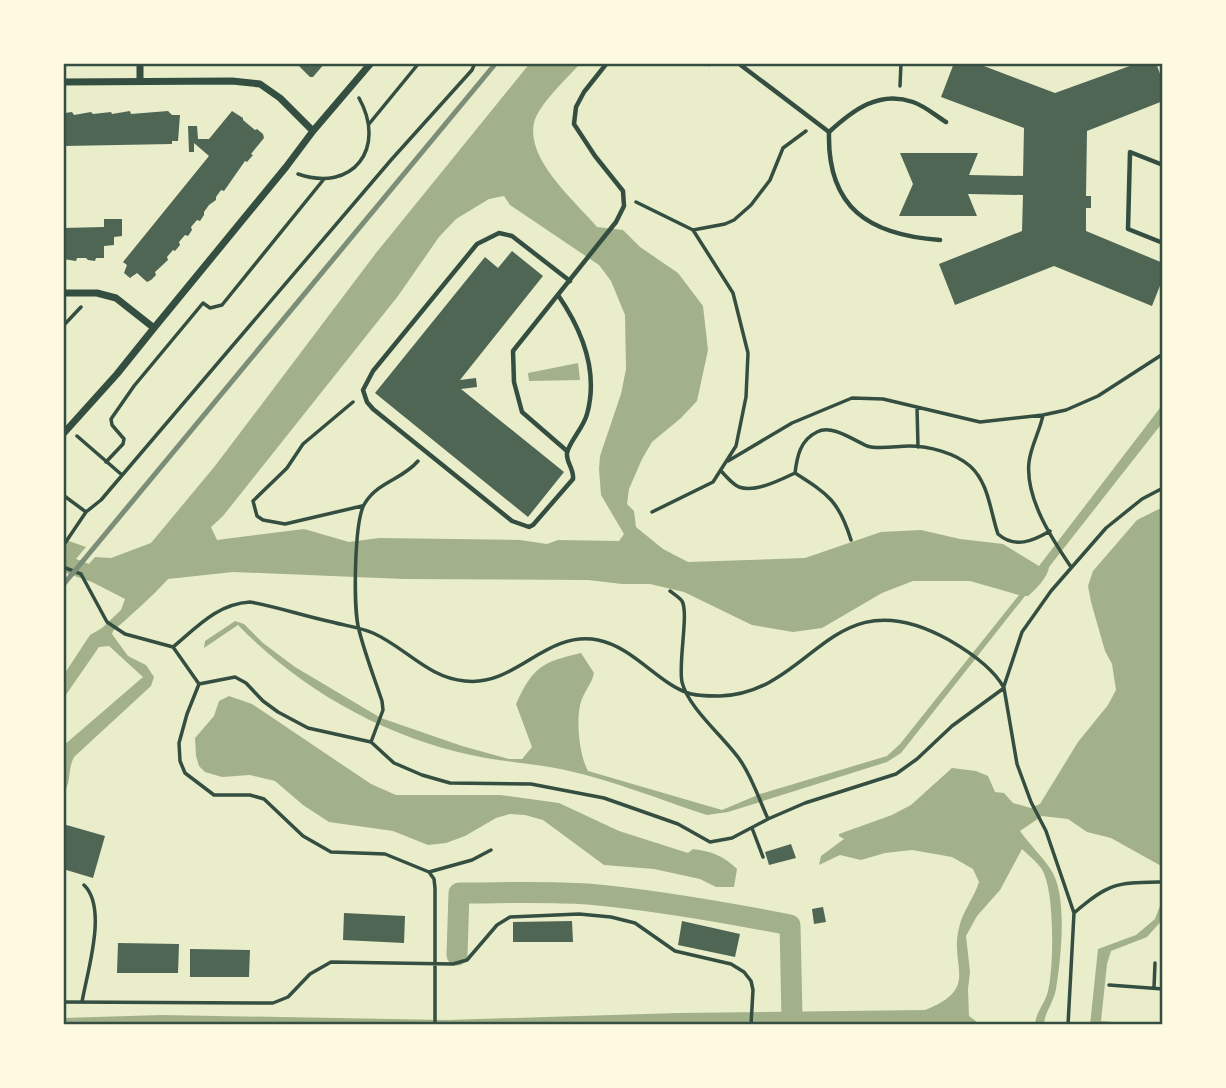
<svg xmlns="http://www.w3.org/2000/svg" width="1226" height="1088" font-family="'Public Sans',sans-serif">
<style>
.water{fill:#a3b18a;fill-rule:evenodd}
.lines{fill:none;stroke-linecap:round;stroke-linejoin:round}
.canal{stroke:#a3b18a;stroke-width:21}
.building{fill:#4f6655}
.path{stroke:#344e41;stroke-width:3.5}
.service{stroke:#344e41;stroke-width:4.5}
.minor{stroke:#344e41;stroke-width:7}
.rail{stroke:#7c8e77;stroke-width:5}
.neatline{fill:none;stroke:#344e41;stroke-width:2.5}
</style>
<rect width="100%" height="100%" fill="#e9edc9"/>
<path class="water" d="M530,63H581C568,77 538,105 534,123C526,160 575,201 597,227L623,230L640,247L678,273L703,306L708,350L697,401L681,418L652,442L642,459L629,489L627,504L634,511L636,527L663,549L688,562L805,558L881,532L921,530L960,539L1003,544L1039,566L1163,404V422L1049,567C1048,577 1036,589 1028,596H1025L901,753L887,762L728,812L707,815C660,800 613,780 565,770C534,763 502,762 471,755C383,736 300,689 238,625L204,648L205,641L235,621L244,624L263,643L295,667L381,718L462,746L509,759H522L532,747L516,704C533,667 542,662 581,653L594,673C592,683 586,689 582,699C575,716 579,755 588,771L722,810L760,794L887,756L900,744L1019,595L970,581H913L882,593L822,628L793,632L752,625L684,592L650,584H622L588,580L404,579L233,572L168,579C151,598 132,614 113,631L112,634L128,656L146,665L154,677L151,686L74,757C67,771 72,781 63,795V746L143,677L109,646L99,647L63,699V676L90,635L102,628L121,610L125,599L92,582L63,572V539L86,547L76,559L89,564L95,557L111,558L151,543L215,466L376,253ZM504,196L510,205L599,265L611,281L625,315L626,369L621,394L600,456L599,469L601,495L624,534L619,541L558,540L547,544L520,540L379,538L349,542L304,529L217,540L211,527L223,516L398,296L439,237L456,219L489,199Z
M578,363L580,380L529,381L528,373Z
M1163,507V867L1111,838L1087,832L1068,819L1042,816L1020,831C1029,844 1042,856 1051,870C1068,895 1061,959 1056,989C1054,1002 1044,1013 1044,1025H1035C1036,1011 1045,1004 1048,991C1054,967 1055,887 1041,868C1036,861 1028,855 1022,849L1000,890L977,916L966,936L970,972L968,989L969,1016L981,1025L965,1023L782,1025H63V1018L162,1015L447,1020L678,1013L925,1010C981,988 949,967 959,928C962,912 974,898 979,882L973,869L952,857L912,850L885,853L861,860L840,855L819,865L821,856L844,839L839,836V834L892,815L911,805L952,768L976,771L988,776L995,792L1004,793L1013,803L1031,808L1040,804L1078,742L1108,705L1116,690L1112,664L1105,651L1091,602L1088,586L1093,571L1137,520Z
M229,696L252,704L371,784L396,795H500L559,803L619,831L688,853L693,849C711,851 724,856 737,869L734,887H716L700,879L654,869L604,865L543,820L525,815L510,814L496,818L465,836L446,843L428,845L393,831L329,822L303,805L275,781L250,775L222,777L205,772L199,766L196,756L195,738L214,716L219,701Z
M1163,898V919L1147,937L1111,951L1107,964L1101,1021L1149,1025H1090L1098,949L1136,935L1155,919Z"/>
<g class="lines">
<path class="canal" d="M457,955L459,893C502,893 545,891 588,894C656,900 723,912 790,925L792,1018"/>
</g>
<path class="building" d="M296,63H325L313,77H310Z
M954,63H976L1055,93L1138,63H1156L1163,82V101L1087,131L1086,196H1091V208H1086V231L1163,263V278L1152,306L1054,266L955,305L939,264L1022,231L1023,195L968,194L977,216H899L913,184L900,153H978L969,175L1023,176L1024,128L941,97Z
M130,111L131,114L168,111L172,115H180L178,141H172V144L63,146L65,113L72,112L74,115L91,112L93,114L111,112L112,114Z
M232,111L243,118V120L255,130L257,129L263,134L264,138L251,154L253,155L247,162L245,161L224,191L221,190L216,197V200L209,205L204,212V215L200,221L197,220L191,227L192,230L188,236L185,235L179,242L180,245L175,251L173,250L167,257L168,260L155,272L156,275L151,280L147,282L137,273L130,278L124,273L127,265L123,262L209,156L194,143V152H189L188,126H197L198,139H209Z
M104,219H122V236L114,237V245L104,246V258H96L95,261L88,260L86,258H77L76,261L63,259V228L104,227Z
M512,251L543,276L460,380L476,378L477,387L461,389L564,472L528,517L375,393L485,257L498,268Z
M63,824L105,836L93,878L63,869Z
M791,844L796,858L769,865L765,852Z
M823,907L826,922L814,924L812,909Z
M344,913L405,916L404,943L343,940Z
M572,921L573,942H513V922Z
M682,921L740,934L735,957L678,945Z
M118,943L179,944L178,973H117Z
M190,949L250,950L249,977H190Z"/>
<g class="lines">
<path class="path" d="M900,86L901,63
M369,124L419,63
M298,174C353,193 387,148 359,98
M636,202L693,230L725,224L734,220L751,205L770,180L783,148L806,131
M63,326L81,307
M353,402L303,444L287,468L253,501L257,516L263,520L285,524L362,506
M917,407L918,447
M1043,415C1040,431 1031,445 1029,462C1025,498 1052,539 1071,567
M77,436L122,475
M728,461L792,423L852,398L883,399L980,422L1043,415L1066,410L1098,396L1163,354
M106,462L123,444L124,439L112,425L111,419L134,386L203,303L210,308L222,305L324,179
M721,471C726,476 732,484 739,487C755,493 780,480 795,473C797,457 800,440 817,432C832,424 853,440 867,446C879,450 897,446 909,446C929,446 955,453 970,466C989,483 990,511 998,534C1015,549 1033,541 1050,531
M795,473C828,494 839,501 851,540
M63,495L86,512
M652,512L713,482L736,446L746,397L748,353L733,293L693,230
M63,546L86,512L101,500L391,160L472,70L475,63
M63,567L81,574L107,622L125,634L173,647L199,684
M670,591C674,594 679,597 682,601C689,613 678,663 682,682C688,708 725,738 740,760C752,777 759,799 768,819
M173,647C197,627 217,604 250,602C278,607 304,616 332,622C346,626 359,627 373,633C405,647 428,678 465,681C516,687 545,630 598,640C633,647 658,683 688,693C696,696 711,696 720,696C814,693 831,574 949,640C968,651 994,669 1004,688L1017,764L1031,802L1046,831L1074,913L1068,1025
M199,684L235,677L246,683L263,701L278,712L308,728L371,742L394,763L422,775L450,783L531,784L604,798L678,824L710,842L732,838L768,819L805,803L896,774L917,759L952,726L1004,688
M199,684L187,714L179,743L180,761L185,773L214,795H250L264,799L303,836L331,852L385,854L429,872L434,879L435,888V1025
M1004,686L1022,632L1051,591L1106,528L1142,499L1163,488
M371,742L383,710L382,701C374,677 365,654 359,630C353,609 354,519 365,503C379,481 402,480 418,461
M752,828L763,857
M429,872L472,860L491,850
M1074,913C1110,882 1116,883 1163,882
M1109,985L1163,989
M1154,988L1155,963
M63,1002L273,1003L288,997L310,974L331,962L453,964L467,960L497,925L510,917L579,914L611,917L635,923L675,951L731,964L744,972L751,981L753,990L751,1025
M82,1002C87,972 108,908 84,885"/>
<path class="service" d="M738,63L829,132
M709,64L710,63
M1163,165L1130,152L1128,229L1163,243
M940,240C869,235 827,208 829,132C853,110 879,90 913,102C925,106 936,116 946,122
M558,295C582,330 599,371 587,414C584,427 569,442 567,453C566,463 574,468 573,479L533,525L529,527L512,521L373,409L367,402L363,390L373,371L477,244L499,233L512,236L570,281
M567,451L522,412L514,382L513,351L616,222L624,206L623,191L595,156L574,124L576,107L584,92L607,63"/>
<path class="minor" d="M140,63V81
M63,82L232,81L260,84L280,98L313,131
M63,293H97L116,298L154,328L286,167L313,131L371,63
M63,434L117,374L154,328"/>
<path class="rail" d="M63,585L496,63"/>
</g>
<rect width="1226" height="1088" fill="none" stroke="#fefae0" stroke-width="130"/>
<rect x="65" y="65" width="1096" height="958" class="neatline"/>
</svg>
